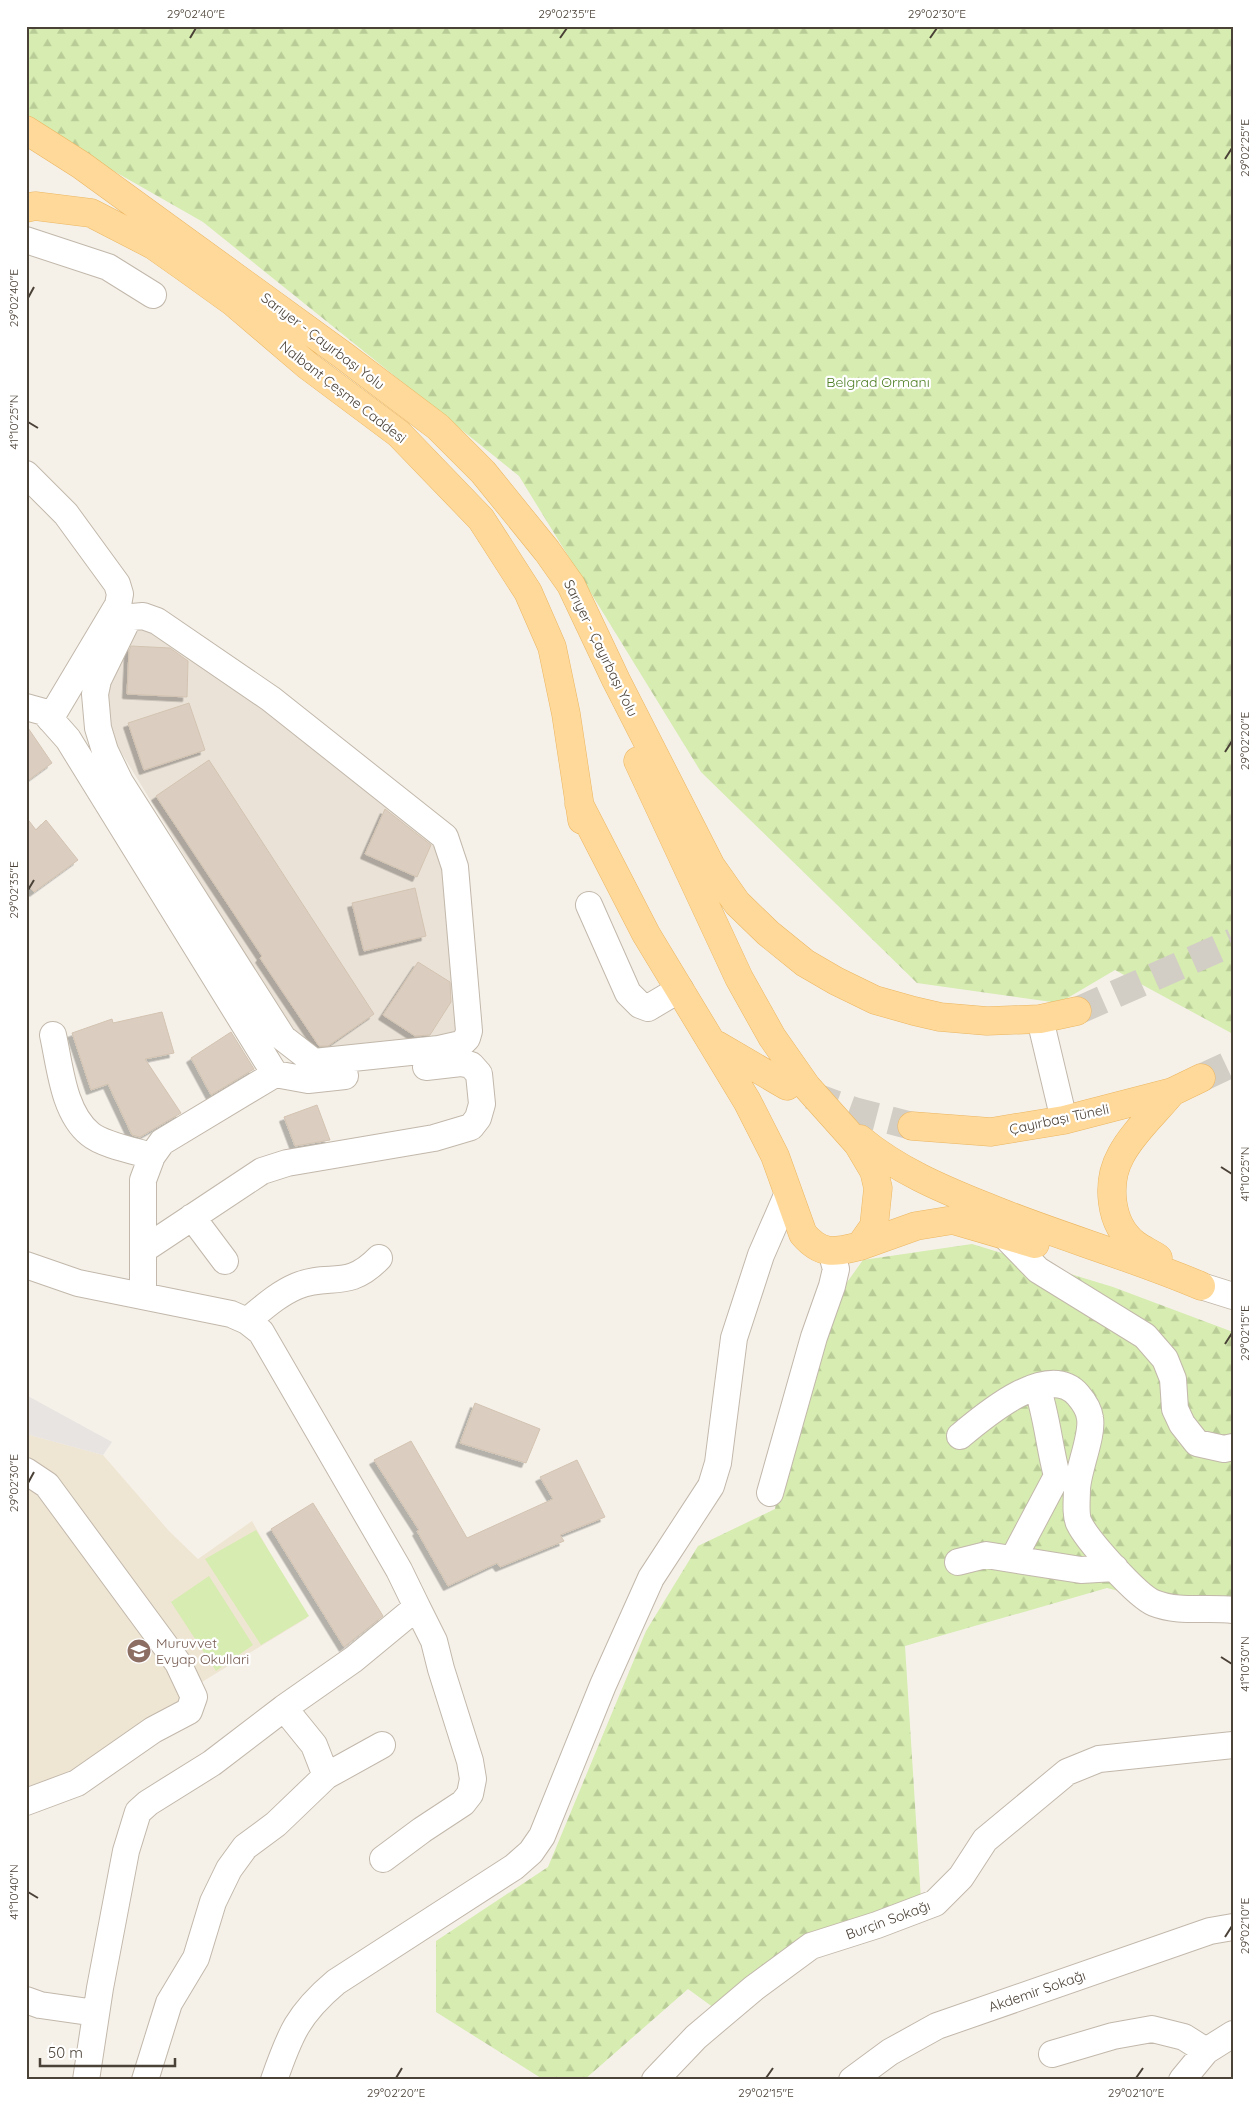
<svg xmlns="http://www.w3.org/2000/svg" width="1259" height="2106" font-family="Quicksand,sans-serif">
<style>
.residential{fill:#eae2d7}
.education{fill:#efe5d3}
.grass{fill:#d6ecb0}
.forest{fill:url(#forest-firs)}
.parking{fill:#e7e4e1}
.building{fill:#dbcec1;stroke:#d3c3b1;filter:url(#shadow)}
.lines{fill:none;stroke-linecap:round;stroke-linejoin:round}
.major-tunnel{stroke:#d3cec5;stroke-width:28;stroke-dasharray:28 14;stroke-linecap:butt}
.minor-casing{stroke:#c2b8ab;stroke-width:28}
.major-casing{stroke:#ebb662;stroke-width:29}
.minor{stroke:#fff;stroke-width:26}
.major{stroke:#ffd999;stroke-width:28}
.ticks{fill:none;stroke:#4a4137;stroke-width:2}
.labels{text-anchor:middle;stroke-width:4.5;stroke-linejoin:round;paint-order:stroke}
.street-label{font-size:14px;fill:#4a4137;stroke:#fff}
.park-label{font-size:14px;fill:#508026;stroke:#fff}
.education-label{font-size:14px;fill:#785e54;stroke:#fff;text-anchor:start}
.neatline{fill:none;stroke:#4a4137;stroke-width:2}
.ticks-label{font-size:12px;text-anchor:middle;fill:#4a4137}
</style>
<defs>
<pattern id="forest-firs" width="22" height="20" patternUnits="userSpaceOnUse" patternTransform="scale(1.25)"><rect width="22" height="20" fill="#d6ecb0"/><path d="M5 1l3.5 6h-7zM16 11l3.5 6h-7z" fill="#b9cc98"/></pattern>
<filter id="shadow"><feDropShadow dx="-4.5" dy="4.5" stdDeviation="0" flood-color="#0004"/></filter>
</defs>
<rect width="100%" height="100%" fill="#f5f1e9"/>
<path class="residential" d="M136,626L170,637L438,823L459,1031L440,1043L302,1049L107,729L106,680Z"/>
<path class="education" d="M26,1434L103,1455L169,1531L198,1559L252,1521L307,1618L197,1685L201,1710L26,1813Z"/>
<path class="grass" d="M256,1530L309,1616L261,1645L205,1559Z
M209,1576L253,1645L216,1671L171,1602Z"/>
<path class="forest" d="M26,26H1233V1034L1115,970L1059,1003L917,983L701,772L519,476L203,222L26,121Z
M972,1244L1113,1287L1233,1332V1620L1107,1588L905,1646L921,1900L763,1980L721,2013L688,1989L584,2080H544L436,2012V1941L548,1867L646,1631L698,1546L775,1509L799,1349L863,1260Z"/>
<path class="parking" d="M26,1395L112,1442L103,1455L26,1434Z"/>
<path class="building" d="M131,646L170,648L188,661L187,697L127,694L129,651Z
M189,703L205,750L144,770L128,723Z
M26,725L52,763L26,782Z
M209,760L374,1014L328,1046H319L260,958L262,956L156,796Z
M385,809L431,845L417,877L365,854Z
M26,817L36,830L46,820L78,860L34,892L26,883Z
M415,888L426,936L364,951L352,903Z
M418,962L450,982L451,1002L430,1035L415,1036L383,1015Z
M162,1012L174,1053L145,1059L181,1113L140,1137L132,1135L108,1084L91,1090L72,1033L112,1019L113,1023Z
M231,1032L254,1069L211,1095L191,1058Z
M317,1105L330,1140L295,1146L284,1117Z
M475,1403L540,1429L526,1463L460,1443Z
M411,1441L467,1538L553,1499L540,1477L577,1460L605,1517L560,1535L564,1541L500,1567L497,1563L448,1586L417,1531L419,1530L374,1460Z
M313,1503L383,1616L344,1647L271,1529Z"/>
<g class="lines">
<path class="major-tunnel" d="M1077,1011L1233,942
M1201,1078L1233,1063
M810,1095L854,1111L912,1126"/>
<defs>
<path id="minor" d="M26,240L108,267L153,295
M26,474L66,514L117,584L120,594L118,605L50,719
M143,616L157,621L271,699L445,837L455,867L469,1031L467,1038L461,1044L439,1049L314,1062L283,1038L120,782L105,751L98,728L95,694L98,680L126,623L132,617Z
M26,707L44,712L68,739L275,1074
M589,905L628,993L640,1005L648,1008L680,989
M1040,1019L1064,1120
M53,1035C60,1066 63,1112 90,1134C103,1145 135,1151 152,1156
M192,1217L225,1261
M1003,1234L1038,1270L1145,1336L1165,1359L1173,1379L1175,1409L1182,1424L1197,1443L1224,1449L1233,1447
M143,1250L262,1171L287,1163L434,1138L471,1127L478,1118L482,1104L479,1074L471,1065L461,1063L426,1067
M26,1265L78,1283L231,1314L247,1321L261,1332L399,1570L417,1607L354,1659L284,1708
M1201,1286L1233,1296
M143,1296V1180L152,1156L162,1142L275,1074L308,1080L345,1076
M247,1321C263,1308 278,1294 297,1286C330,1272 347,1291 379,1258
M960,1436C985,1415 1048,1361 1078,1395C1084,1402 1089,1409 1090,1418C1093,1436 1078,1469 1077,1489C1077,1498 1075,1515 1079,1523C1087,1540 1137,1596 1154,1603C1179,1613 1206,1607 1233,1610
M26,1471L47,1485L178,1663L194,1697L189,1711L153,1730L77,1783L26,1802
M770,1493L814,1337L832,1286L836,1269L831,1251
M1013,1559L1057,1476C1049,1446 1047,1416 1037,1387
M958,1562L986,1555L1081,1570L1115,1568
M383,1859L422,1830L463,1803L470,1794L473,1779L470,1761L441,1669L434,1641L417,1607
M26,2000L40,2005L96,2013
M1052,2054L1113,2036L1152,2029L1184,2037L1206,2051
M86,2080L100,1988L126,1851L138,1812L148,1803L212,1763L284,1708L314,1745L326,1776
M145,2080L169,2003L196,1958L213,1902L229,1869L245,1847L276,1824L326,1776L382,1745
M274,2080C290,2034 298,2014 336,1982L514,1867L531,1852L542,1836L603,1685L651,1578L711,1486L718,1463L734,1338L761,1255L788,1193
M655,2080L696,2037L754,1988L811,1946L877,1925L935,1903L961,1877L985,1840L1067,1772L1099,1759L1233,1745
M852,2080L890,2052L937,2026L1210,1931L1233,1927
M1182,2080L1206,2051L1233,2034"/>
<path id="major" d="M26,130L81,165L344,356L438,427L483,472L547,551L571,585L616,680L711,866L737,903L768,933L805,963L836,981L875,1000L914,1011L940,1017L987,1021L1040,1019L1077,1011
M26,208L35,206L91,213L153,245L187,269L233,302L308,366L399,434L481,519L528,592L552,647L566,714L582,820
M579,804L646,934L747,1101L775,1156L803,1234C822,1256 834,1252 860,1246L874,1226L878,1188L874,1171L858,1144L807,1087L772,1037L739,978L638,761
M717,1045L787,1086
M912,1126L991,1132L1064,1120L1172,1092L1201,1078
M860,1139C897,1170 942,1189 987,1207C1057,1236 1131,1256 1201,1286
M860,1246L916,1226L953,1220L1035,1244
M1158,1258C1151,1253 1141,1249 1135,1244C1109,1224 1106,1182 1121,1155C1133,1132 1156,1112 1172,1092"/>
</defs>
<use href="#minor" class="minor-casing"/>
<use href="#major" class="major-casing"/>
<use href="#minor" class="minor"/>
<use href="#major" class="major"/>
</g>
<path class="ticks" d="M190,38L196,28M560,38L567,28M930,38L937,28M1225,159L1232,148M28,298L34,287M28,422L38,428M1225,752L1232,741M28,890L34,880M1221,1167L1232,1174M1225,1344L1232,1333M28,1483L34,1472M1221,1657L1232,1664M28,1892L38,1898M1225,1937L1232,1926M396,2078L402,2068M766,2078L773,2068M1136,2078L1143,2068"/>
<defs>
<symbol id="school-disc" viewBox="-11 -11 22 22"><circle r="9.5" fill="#8d6e63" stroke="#fff"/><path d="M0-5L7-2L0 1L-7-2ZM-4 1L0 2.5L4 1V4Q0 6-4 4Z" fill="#fff"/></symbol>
</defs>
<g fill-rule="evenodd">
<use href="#school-disc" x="125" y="1637" width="28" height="28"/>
</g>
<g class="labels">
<g class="street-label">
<text transform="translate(323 341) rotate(37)" y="5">Sarıyer - Çayırbaşı Yolu</text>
<text transform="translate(343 392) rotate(38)" y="5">Nalbant Çeşme Caddesi</text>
<text transform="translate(601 648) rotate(64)" y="5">Sarıyer - Çayırbaşı Yolu</text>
<text transform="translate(1059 1119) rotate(-12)" y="5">Çayırbaşı Tüneli</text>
<text transform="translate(888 1920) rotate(-20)" y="5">Burçin Sokağı</text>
<text transform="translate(1037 1991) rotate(-19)" y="5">Akdemir Sokağı</text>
</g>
<g class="park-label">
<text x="878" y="387">Belgrad Ormanı</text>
</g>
<g class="education-label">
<text x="156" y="1648">Muruvvet<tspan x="156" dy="16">Evyap Okullari</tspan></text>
</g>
</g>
<rect width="1259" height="2106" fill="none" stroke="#ffffff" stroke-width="55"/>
<path d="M40 2058v8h135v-8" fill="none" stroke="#4a4137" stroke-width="2.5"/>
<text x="48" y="2058" font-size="15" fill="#4a4137" stroke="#ffffff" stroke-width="4" paint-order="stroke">50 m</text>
<rect x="28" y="28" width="1204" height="2050" class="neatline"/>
<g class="ticks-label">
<text x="196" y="18">29°02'40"E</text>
<text x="567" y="18">29°02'35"E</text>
<text x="937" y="18">29°02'30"E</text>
<text transform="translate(1245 148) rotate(-90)" y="4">29°02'25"E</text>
<text transform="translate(14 298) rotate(-90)" y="4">29°02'40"E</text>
<text transform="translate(14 422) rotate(-90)" y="4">41°10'25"N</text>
<text transform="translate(1245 741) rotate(-90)" y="4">29°02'20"E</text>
<text transform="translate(14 890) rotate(-90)" y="4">29°02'35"E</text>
<text transform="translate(1245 1174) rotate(-90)" y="4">41°10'25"N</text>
<text transform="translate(1245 1333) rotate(-90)" y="4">29°02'15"E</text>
<text transform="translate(14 1483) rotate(-90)" y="4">29°02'30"E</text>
<text transform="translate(1245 1664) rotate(-90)" y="4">41°10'30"N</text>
<text transform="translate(14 1892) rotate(-90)" y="4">41°10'40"N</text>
<text transform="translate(1245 1926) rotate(-90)" y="4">29°02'10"E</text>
<text x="396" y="2097">29°02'20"E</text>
<text x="766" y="2097">29°02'15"E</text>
<text x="1136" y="2097">29°02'10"E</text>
</g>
</svg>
